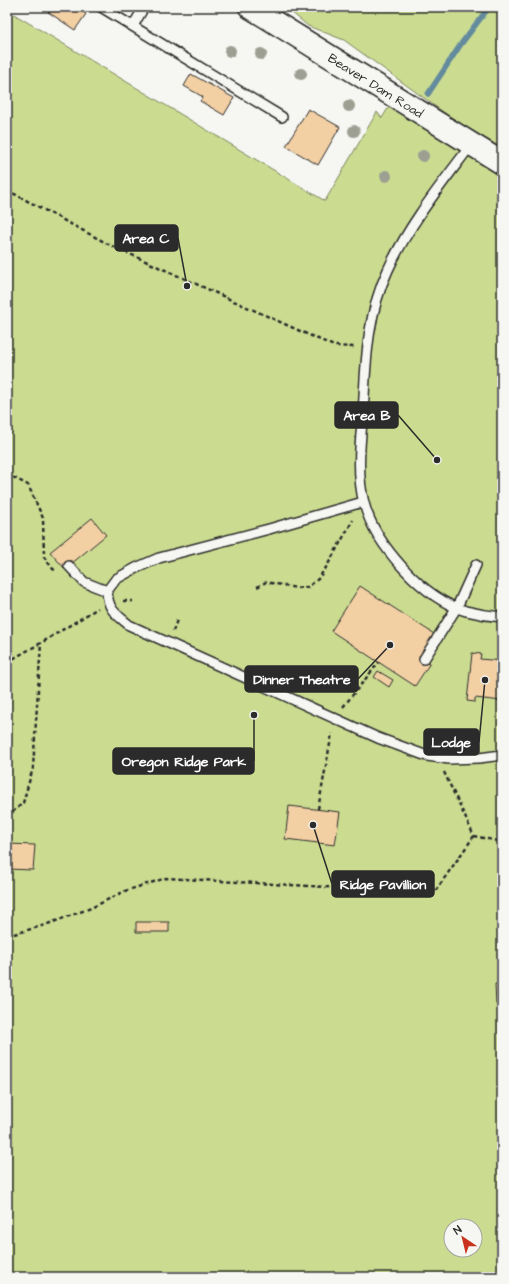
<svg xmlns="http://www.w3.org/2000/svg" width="509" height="1284" font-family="'Architects Daughter',sans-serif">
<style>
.green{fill:#cbdc91;stroke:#7b845e;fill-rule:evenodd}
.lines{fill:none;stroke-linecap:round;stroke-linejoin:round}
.stream{stroke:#638b9d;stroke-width:5.5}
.building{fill:#f3d0a4;stroke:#2b2b2b}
.lane-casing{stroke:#2b2b2b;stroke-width:12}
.secondary-casing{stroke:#2b2b2b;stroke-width:25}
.path{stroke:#2b2b2b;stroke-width:2.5;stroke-dasharray:4 3;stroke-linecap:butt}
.lane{stroke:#f6f6f2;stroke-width:9}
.secondary{stroke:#f6f6f2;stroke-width:22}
.tree{fill:#9c9f92}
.labels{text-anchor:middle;stroke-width:4;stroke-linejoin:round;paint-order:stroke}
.street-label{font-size:13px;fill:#2b2b2b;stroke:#f6f6f2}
.leader{fill:none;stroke:#2b2b2b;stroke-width:1.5}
.callout-dot{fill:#2b2b2b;stroke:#f6f6f2;stroke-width:1.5}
.callout{fill:#2b2b2b;stroke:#2b2b2b;stroke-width:1.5}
.callout-label{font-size:14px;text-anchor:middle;font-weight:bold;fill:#fff}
</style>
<rect width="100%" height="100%" fill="#f6f6f2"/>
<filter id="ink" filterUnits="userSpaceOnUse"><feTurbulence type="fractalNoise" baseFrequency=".025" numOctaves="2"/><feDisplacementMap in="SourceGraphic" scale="8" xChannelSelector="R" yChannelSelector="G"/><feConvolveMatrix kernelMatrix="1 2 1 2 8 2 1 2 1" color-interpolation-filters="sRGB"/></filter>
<g filter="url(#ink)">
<path class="green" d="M285,7H502V148L457,122L344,40L308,26Z
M7,10L325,201L377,112L382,118L390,105L502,175V1277H7ZM451,1226H475V1250H451Z"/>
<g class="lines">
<path class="stream" d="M428,94L461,44L489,7"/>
</g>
<path class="building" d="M51,7H75L86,14L75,30L48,12Z
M191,74L234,98L224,115L200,101L203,97L184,86Z
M308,109L340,127L318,165L286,146Z
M92,518L106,535L65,569L50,552Z
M360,586L434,634L420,656L430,663L415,686L331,631Z
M472,653L481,654L480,659L502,661V701L475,698V702L467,701Z
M378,671L393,680L389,687L374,677Z
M289,806L340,812L335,845L285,839Z
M7,844L35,845L33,870L7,869Z
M136,922H169V932H136Z
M495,984H502V1004H496Z"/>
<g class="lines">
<defs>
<path id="lane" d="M101,7L282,117
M133,26L144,7
M471,145C441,185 409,224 388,270C369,310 366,354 364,397C362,430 355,470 364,503C375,545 424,599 466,611C478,614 490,616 502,617
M363,502L269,529L159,558L136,568L116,579L107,591C108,610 115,613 129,625L378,738L427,756L449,759L479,758L502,755
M69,566L84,582L107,591
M424,659L457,607L476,565"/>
<path id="secondary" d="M250,7L502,163"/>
</defs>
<use href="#lane" class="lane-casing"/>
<use href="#secondary" class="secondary-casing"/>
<path class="path" d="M7,190L110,245L300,331L334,346L354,347
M7,474L28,485L43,518L44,557L53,569L56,571
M257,587L266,582L296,588L308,587L318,579L327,566L353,520
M123,601H133
M173,631L177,620
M7,662L41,643L98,608
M343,707L379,662
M444,772L474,836L502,842
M318,809L332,733
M7,817L23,803L33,768L41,643
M7,936L45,925L91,908L125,891L166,878L434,893L474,836"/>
<use href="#lane" class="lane"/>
<use href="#secondary" class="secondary"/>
</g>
<g class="tree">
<circle cx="230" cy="51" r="6"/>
<circle cx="261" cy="54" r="6"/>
<circle cx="301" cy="74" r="6"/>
<circle cx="349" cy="106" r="6"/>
<circle cx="354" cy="131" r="6"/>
<circle cx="423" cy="156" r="6"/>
<circle cx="386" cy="176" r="6"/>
</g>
</g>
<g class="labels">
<g class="street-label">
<text transform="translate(376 85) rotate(32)" y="5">Beaver Dam Road</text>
</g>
</g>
<path class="leader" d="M187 286L178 238M437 460L398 415M390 645L358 679M485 680L479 742M254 715L254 761M313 825L332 884"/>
<g class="callout-dot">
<circle cx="187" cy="286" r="4"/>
<circle cx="437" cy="460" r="4"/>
<circle cx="390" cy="645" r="4"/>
<circle cx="485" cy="680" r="4"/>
<circle cx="254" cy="715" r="4"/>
<circle cx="313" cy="825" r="4"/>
</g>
<g class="callout">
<rect x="115" y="225" width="63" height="26" rx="4"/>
<rect x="335" y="402" width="63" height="26" rx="4"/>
<rect x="245" y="666" width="113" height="26" rx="4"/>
<rect x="424" y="729" width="55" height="26" rx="4"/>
<rect x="113" y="748" width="141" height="26" rx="4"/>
<rect x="332" y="871" width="102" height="26" rx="4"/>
</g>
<g class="callout-label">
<text x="146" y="243">Area C</text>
<text x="367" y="420">Area B</text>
<text x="302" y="684">Dinner Theatre</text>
<text x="451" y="747">Lodge</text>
<text x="184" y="766">Oregon Ridge Park</text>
<text x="383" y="889">Ridge Pavillion</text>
</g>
<rect width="509" height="1284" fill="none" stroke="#f6f6f2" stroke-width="24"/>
<rect x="12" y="12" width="485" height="1260" fill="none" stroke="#2b2b2b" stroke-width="1.5" filter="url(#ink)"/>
<g transform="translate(463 1238) rotate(325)"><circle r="19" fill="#f6f6f2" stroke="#a5a5a2"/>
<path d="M0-3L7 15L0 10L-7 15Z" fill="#c8321e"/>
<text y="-6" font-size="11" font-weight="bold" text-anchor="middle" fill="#2b2b2b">N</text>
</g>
</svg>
